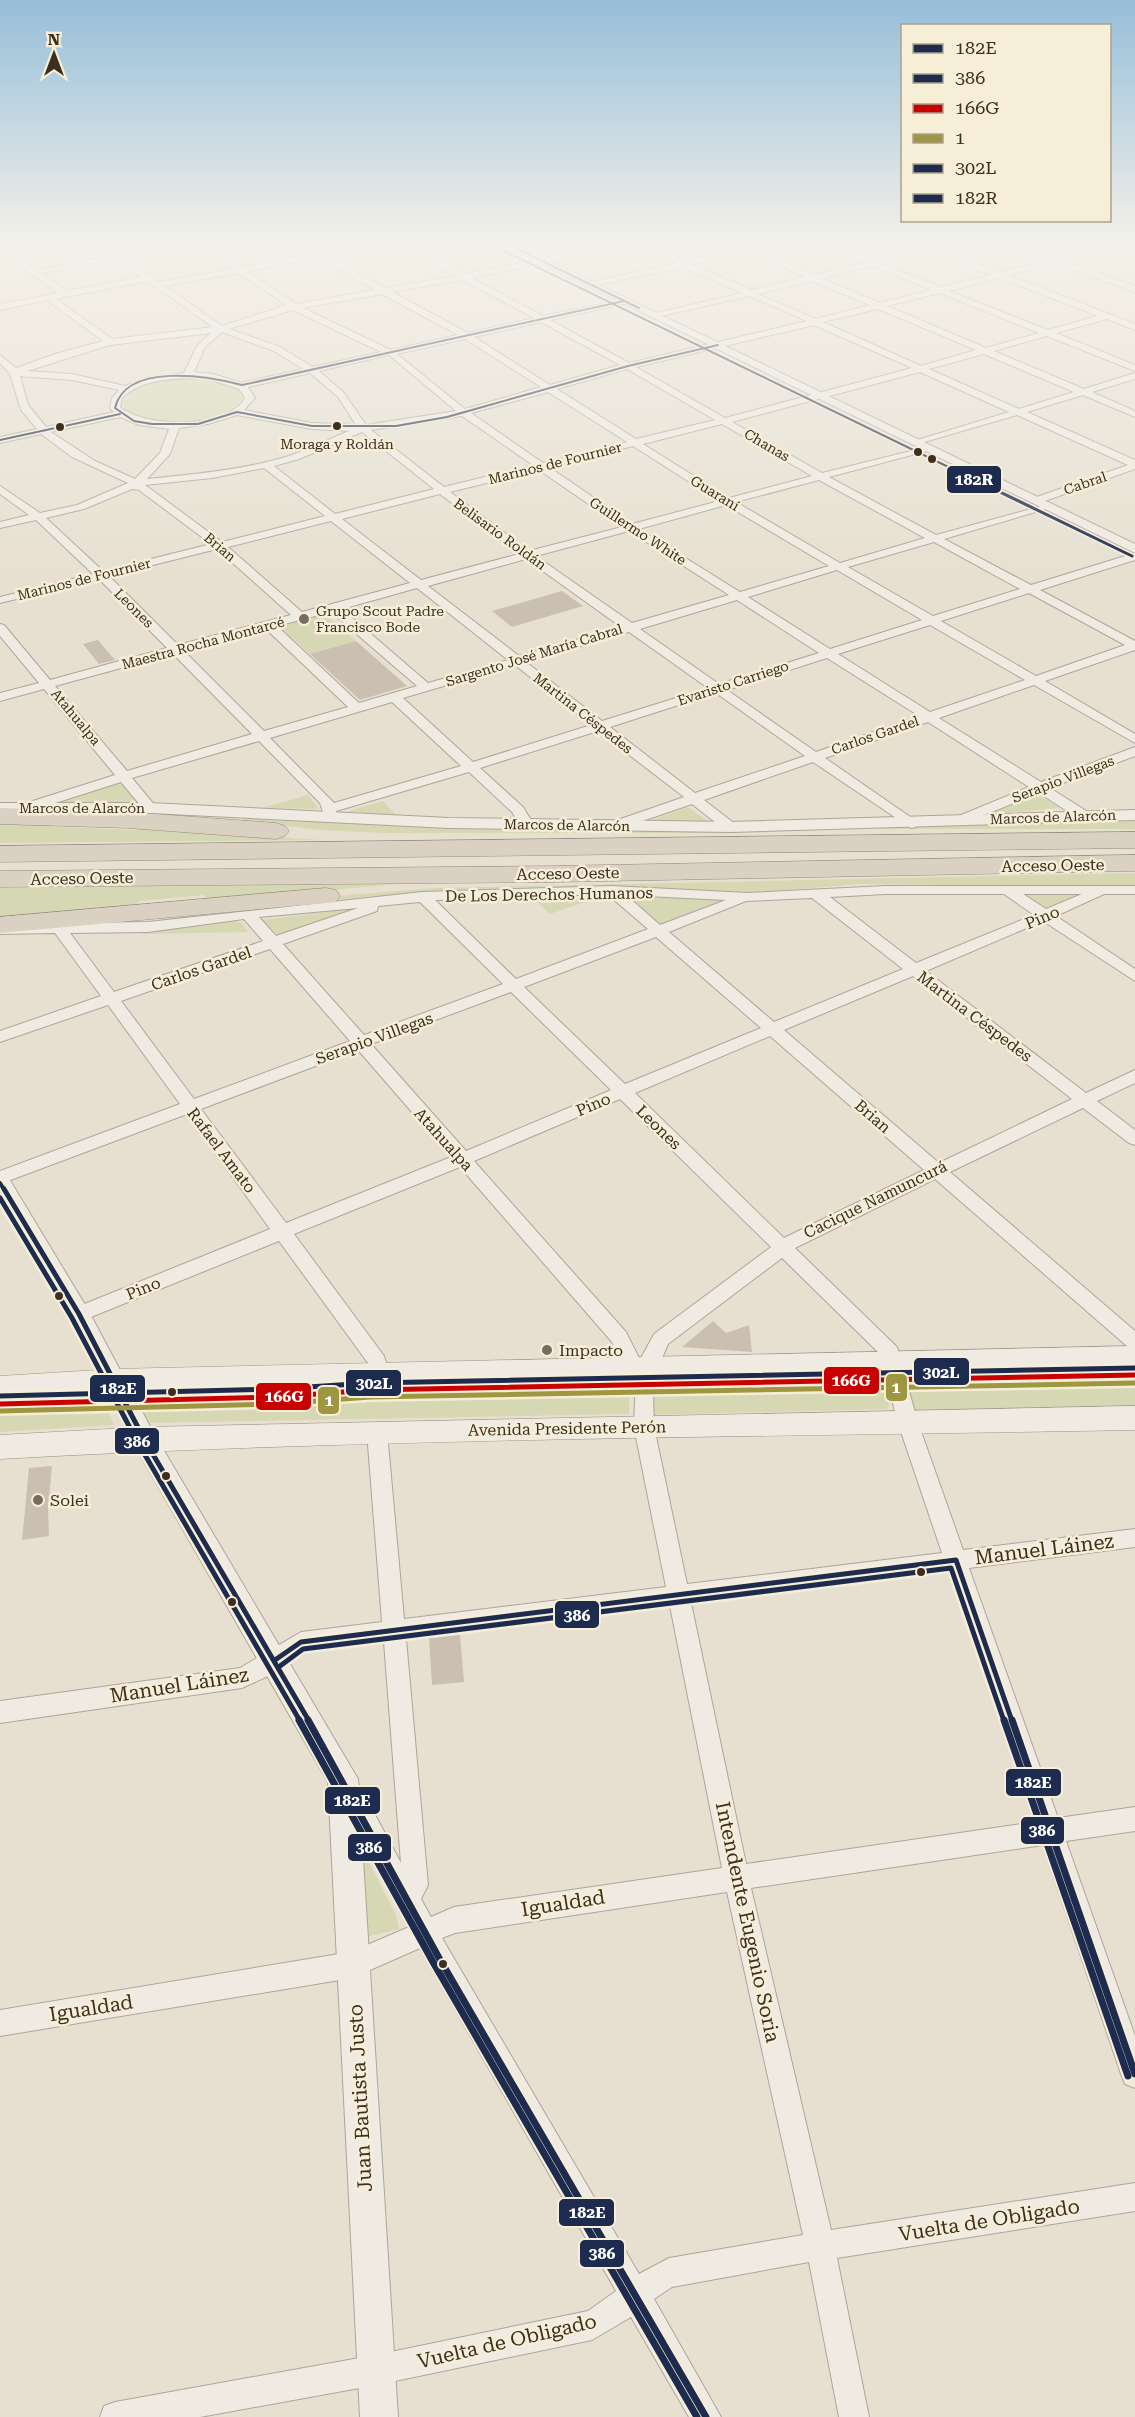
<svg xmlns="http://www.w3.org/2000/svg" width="1135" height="2417" font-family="'Roboto Serif',serif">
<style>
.green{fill:#d6d7b3}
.building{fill:#cbbfb2}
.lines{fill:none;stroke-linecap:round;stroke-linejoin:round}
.minor-casing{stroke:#ada599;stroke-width:2}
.tertiary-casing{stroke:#ada599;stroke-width:2}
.secondary-casing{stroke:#9c958a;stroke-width:1}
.motorway-casing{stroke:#928b80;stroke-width:1}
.minor{fill:#efebe3;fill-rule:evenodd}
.tertiary{fill:#efebe3;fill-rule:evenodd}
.secondary{fill:#efebe3;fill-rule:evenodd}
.motorway{fill:#dad1c2;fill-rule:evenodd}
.bus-1-far3-casing{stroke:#f7eed8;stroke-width:4.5}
.bus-1-far2-casing{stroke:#f7eed8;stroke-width:8}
.bus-1-far1-casing{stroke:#f7eed8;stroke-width:10}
.bus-1-casing{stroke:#f7eed8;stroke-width:11}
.bus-2-far1-casing{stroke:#f7eed8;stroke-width:10}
.bus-2-casing{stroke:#f7eed8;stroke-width:11}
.bus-3-casing{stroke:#f7eed8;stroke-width:10}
.bus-4-casing{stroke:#f7eed8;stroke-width:10}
.bus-5-casing{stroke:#f7eed8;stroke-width:10}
.bus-6-far1-casing{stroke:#f7eed8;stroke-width:4.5}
.bus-6-casing{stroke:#f7eed8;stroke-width:6}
.bus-1-far3{stroke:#1d2b4f;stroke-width:2}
.bus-1-far2{stroke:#1d2b4f;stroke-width:4}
.bus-1-far1{stroke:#1d2b4f;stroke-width:5}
.bus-1{stroke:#1d2b4f;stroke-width:7}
.bus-2-far1{stroke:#1d2b4f;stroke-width:5}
.bus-2{stroke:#1d2b4f;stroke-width:7}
.bus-3{stroke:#c70201;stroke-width:5}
.bus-4{stroke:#9e9640;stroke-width:5}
.bus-5{stroke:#1d2b4f;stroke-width:5}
.bus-6-far1{stroke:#1d2b4f;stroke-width:2}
.bus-6{stroke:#1d2b4f;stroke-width:3}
.bus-dot{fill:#3d2e20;stroke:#f7eed8;stroke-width:2}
.poi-dot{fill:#786c5e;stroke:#f7eed8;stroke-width:2}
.labels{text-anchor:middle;stroke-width:5;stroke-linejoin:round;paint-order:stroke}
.bus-label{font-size:14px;fill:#3d2e20;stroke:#f7eed8}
.far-street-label{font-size:14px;fill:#3d2e20;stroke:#f7eed8}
.far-poi-label{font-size:14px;fill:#3d2e20;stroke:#f7eed8;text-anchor:start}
.street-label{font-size:16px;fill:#3d2e20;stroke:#f7eed8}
.poi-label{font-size:16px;fill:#3d2e20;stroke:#f7eed8;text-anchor:start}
.near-street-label{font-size:20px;fill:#3d2e20;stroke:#f7eed8}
.line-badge{stroke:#f7eed8;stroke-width:2}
.badge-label{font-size:16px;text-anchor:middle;font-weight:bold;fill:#fff}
</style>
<rect width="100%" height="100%" fill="#e7e0d1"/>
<path class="green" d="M186,378C204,378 237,377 242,398C226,425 134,435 122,403C133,381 164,380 186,378Z
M325,614L356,641L310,654L280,627Z
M123,780L141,804L48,802Z
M308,795L319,809L262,808Z
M1039,795L1059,808L994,814L989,812Z
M383,801L396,815L349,812V811Z
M688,807L714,825L646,822Z
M242,815L612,831L780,833H384L319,830L243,820Z
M0,819L56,827L136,830L137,827L320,840L0,843Z
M1076,819H1135V829H873Z
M1135,873V887L860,884L748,893L537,887L449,890L296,903L182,918L124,920L311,898L435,888Z
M395,882L396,884L208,902L204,895L139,901L138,904L127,905V909L0,919V888Z
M1022,893L1080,894L1042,909Z
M625,894L727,900L658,925Z
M600,897L550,914L534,899Z
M356,908L278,935L262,920Z
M230,920L242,923L248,932L141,934L147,929Z
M1135,1381V1405L914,1410L903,1384Z
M871,1383L884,1384L889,1406L886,1409L650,1415L647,1389Z
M629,1389V1414L149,1423L139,1405L303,1401L368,1394Z
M103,1402L114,1425L0,1432V1408Z
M364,1853L396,1915L399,1929L362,1938L357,1857Z"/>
<path class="building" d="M562,591L583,606L512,627L492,611Z
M98,640L115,660L99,664L83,644Z
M356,641L407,686L360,700L310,654Z
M713,1321L726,1333L749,1325L752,1352L682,1347Z
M52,1466L48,1509L49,1536L22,1540L29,1468Z
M460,1635L464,1682L432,1685L429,1638Z"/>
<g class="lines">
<defs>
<path id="minor" d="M93,242H102L119,254L184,242H203L241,267L313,254L294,242H303L322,252L381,242H396L328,256L385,288L456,276L396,242H405L466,274L620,242H641L685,261L738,249L724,242H734L747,247L785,242L755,250L814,275L865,263L816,242H826L874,261L929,246L967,242L941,250L1000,272L1049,260L1002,242C1022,242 1037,255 1056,257C1071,260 1112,242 1134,242L1065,261L1135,286V292L1056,263L1008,275L1135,324V330L1107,319L1056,333L1135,365V371L1047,336L994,351L1084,389L1135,373V379L1092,392L1135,411V417L1083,395L1027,412L1135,460V469L1039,503H1031V499L1128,465L1017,415L914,445V441L1009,412L920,372L732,422L822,473L931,446V450L829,477L936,535L1049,504V508L944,539L1031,585L1135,553V560L1040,590L1135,641V650L1045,681L1135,734V743L1034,685L939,718L1041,782L1135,747V756L1050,788L1088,812V818H1078L1039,793L959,825L954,824V818L1029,787L928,722L825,758L916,821V827L911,828L813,762L704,800L735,824V830H725L692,804L619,829H609V823L684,797L598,731L480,768L523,807L534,825L527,829L522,828L512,812L469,772L336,811L335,818H325L320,803L259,741L132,778L157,808L155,811H145L121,782L30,811H20V805L115,775L44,689L0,701V693L39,683L0,636V624L4,625L50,680L167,648L99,579L0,603V597L93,574L36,520L0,528V522L29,515L0,494V486L40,513L77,505L128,483L72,457L41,434L0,443V437L37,429L21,410L10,374L0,363V355L16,368L55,354L103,341L47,300L0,310V304L58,293L0,250V244L37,270L111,256ZM196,244L232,269L160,282L125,258ZM632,244L676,263L588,283V287L683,267L742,293L652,314V318L749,296L807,321L629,363L550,320L627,303V299L543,316L472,278ZM746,252L805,277L751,290L692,264ZM932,252L991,275L941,287L882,264ZM319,258L375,290L296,304L247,271ZM116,259L141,277L67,291L42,273ZM873,266L932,290L880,303L821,278ZM238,273L287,305L222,326L165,286ZM999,278L1098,316L1048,330L949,291ZM463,280L534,318L468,333L392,292ZM147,281L213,327L112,339L56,299ZM812,281L870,305L816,319L758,294ZM940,293L1039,333L986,348L887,306ZM382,294L458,335L391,350L303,308ZM878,309L976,350L921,366L823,322ZM293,310L381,352L313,367L280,347L229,329ZM541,322L620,365L550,385L474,337ZM814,325L912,368L725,418L636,367ZM222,332L274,351L303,369L241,383L213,374L194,372L205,347ZM211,333L197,346L184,373L151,377L125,386L72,374L27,371L110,345ZM465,339L541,387L465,409L397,354ZM984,354L1074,392L1019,409L929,369ZM389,355L456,411L366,425L344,393L319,371ZM627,369L715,420L636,439L557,389ZM310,373L338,397L356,425L312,423L244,410L255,398L248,387ZM20,376L72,380L119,390L112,398L110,408L114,412L46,427L28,405ZM205,378L239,389L245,398C226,430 146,428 120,407L122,398C142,378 178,378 205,378ZM548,392L627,442L543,463L471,413ZM237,415L312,429L349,431C329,439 309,449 289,456C243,470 194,474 147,479L170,454L179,428L208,424ZM462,416L533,465L444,487L371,430ZM120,417L139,425L169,429L160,453L135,479L95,461L51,432ZM722,424L812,476L729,498L643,444ZM362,432L434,489L335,514L274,466L299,459ZM633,446L719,501L632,524L549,467ZM264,468L325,516L222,542L145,485L212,478ZM539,470L622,527L529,551L450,492ZM819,480L925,538L840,563L736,502ZM132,489L139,490L211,544L103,571L46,518L84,509ZM440,494L519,554L421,580L342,519ZM726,505L829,566L740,592L639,529ZM331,521L410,583L302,612L228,547ZM629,531L729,595L632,623L536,556ZM934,542L1020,589L933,616L848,567ZM217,549L291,615L178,645L109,576ZM526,559L621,627L519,656L428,586ZM837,570L922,620L830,649L748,597ZM417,588L508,660L428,683L342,609ZM1029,593L1125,645L1036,676L941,621ZM737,600L819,653L719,684L640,629ZM331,612L417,686L359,703L277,626ZM930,625L1025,680L930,712L838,654ZM266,629L348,707L264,731L184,651ZM629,632L708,688L602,721L526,662ZM173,654L252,734L127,771L55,686ZM827,658L919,716L816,752L727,690ZM515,665L591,725L473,762L403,698ZM716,693L805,756L695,793L610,727ZM392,702L461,766L334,803L270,738Z
M611,886L748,893L885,886H1135V894H1104L1056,916L1135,969V981L1043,921L926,971L1086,1093L1135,1070V1083L1097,1101L1135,1130V1145L1129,1143L1083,1108L950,1172L1135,1331V1350L1128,1347L935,1179L795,1248L897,1347L917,1420L963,1550L1135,1529V1547L969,1568L1058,1818L1135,1807V1831L1066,1841L1135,2036V2088L1125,2084L1121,2074L1043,1845L751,1888L831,2230L1135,2183V2211L837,2258L869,2417H839L809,2262L672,2287L654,2299L721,2417H689L631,2317L592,2340L376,2385L200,2417H100L104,2406L115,2402L376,2355L588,2311L616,2291L420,1948L352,1978L0,2036V2010L351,1952L409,1927L337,1791L340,1783L349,1779L358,1783L401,1863L384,1642L304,1652L266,1677L242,1688L0,1723V1701L240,1668L301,1632L382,1622L367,1432L370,1426L377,1424L384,1426L387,1432L404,1619L666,1587L634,1427L636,1374L625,1373L612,1342L460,1167L294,1234L384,1356L389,1372L386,1377L379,1380L372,1377L368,1363L279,1241L86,1319L79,1321L72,1319L69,1314L72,1309L270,1229L187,1114L0,1184V1171L180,1104L108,1005L0,1042V1031L101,996L55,933L0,934V924L148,922L422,892ZM607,894L648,929L516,979L435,900ZM885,894H1004L1034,915L916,963L830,897ZM1023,894H1082L1046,909ZM626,895L726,900L660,925ZM812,898L903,969L774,1022L669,932L746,901ZM420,902L503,984L364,1035L283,944L377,911L378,906ZM358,908L276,936L259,917ZM244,919L263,941L114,992L70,933L148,932ZM656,937L761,1028L625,1084L524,987ZM270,949L350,1041L194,1099L121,1001ZM913,976L1072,1099L939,1163L784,1030ZM511,992L611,1090L466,1151L371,1044ZM770,1036L924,1170L784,1238L635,1093ZM358,1050L451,1157L286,1223L201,1109ZM620,1099L771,1247L654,1334L640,1360L626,1332L474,1161ZM782,1258L881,1355L897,1420L942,1553L687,1584L654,1427L653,1393L657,1370L668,1344ZM949,1571L1035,1822L746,1864L691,1603ZM670,1606L722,1868L454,1907L431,1917L421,1899L428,1885L406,1639ZM727,1892L803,2235L669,2258L639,2274L442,1938L455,1933Z"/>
<path id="tertiary" d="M498,242H510L1135,544V553Z
M0,803H150L449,818L730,822L1135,810V820L730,832L449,828L150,813H0Z
M0,1175L8,1177L87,1308L153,1432L358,1779L398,2417H360L328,1782L135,1446L69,1318L0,1202Z"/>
<path id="secondary" d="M1135,1346V1368C757,1375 378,1375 0,1398V1376L115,1369Z
M1135,1406V1430C757,1437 378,1438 0,1459V1435L144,1427Z"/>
<path id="motorway" d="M0,808L128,812L276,823L285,826L289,831L285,836L276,839L128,828L0,824Z
M1135,832V848L0,862V846Z
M1135,855V871L555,882L0,887V871L555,866Z
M326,888L336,890L340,896L336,902L0,933V917Z"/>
</defs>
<use href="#minor" class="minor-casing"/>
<use href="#tertiary" class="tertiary-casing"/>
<use href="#secondary" class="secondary-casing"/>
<use href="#motorway" class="motorway-casing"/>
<use href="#minor" class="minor"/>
<use href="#tertiary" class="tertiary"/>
<use href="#secondary" class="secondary"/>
<use href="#motorway" class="motorway"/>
<defs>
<path id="bus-1-far3" d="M503,242L639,308
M624,301L242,385C208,376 126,362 115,408L134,421L152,424H198L237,412L312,426H396L447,417L628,366L718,345
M0,440L120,414"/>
<path id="bus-1-far2" d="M0,1183L5,1191"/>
<path id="bus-1-far1" d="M4,1189L79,1314L144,1439L309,1721
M275,1660L301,1642L956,1560L1012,1721"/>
<path id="bus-1" d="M308,1720L439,1958L706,2417
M1012,1720L1135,2074"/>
<path id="bus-2-far1" d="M0,1198L72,1318L138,1443L300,1721
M280,1666L303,1649L951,1568L1004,1721"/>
<path id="bus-2" d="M299,1720L433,1962L697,2417
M1004,1720L1128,2076"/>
<path id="bus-3" d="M0,1404L278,1397L370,1390L1135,1375"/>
<path id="bus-4" d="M0,1411L278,1404L370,1397L1135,1383"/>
<path id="bus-5" d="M0,1396L277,1389L370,1383L1135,1368"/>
<path id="bus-6-far1" d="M500,249L971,478"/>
<path id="bus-6" d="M967,476L1132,556"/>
</defs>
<use href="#bus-1-far3" class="bus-1-far3-casing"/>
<use href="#bus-1-far2" class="bus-1-far2-casing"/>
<use href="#bus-1-far1" class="bus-1-far1-casing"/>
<use href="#bus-1" class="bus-1-casing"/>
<use href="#bus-2-far1" class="bus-2-far1-casing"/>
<use href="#bus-2" class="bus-2-casing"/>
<use href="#bus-3" class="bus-3-casing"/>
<use href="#bus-4" class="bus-4-casing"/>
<use href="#bus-5" class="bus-5-casing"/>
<use href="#bus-6-far1" class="bus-6-far1-casing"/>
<use href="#bus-6" class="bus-6-casing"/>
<use href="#bus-1-far3" class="bus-1-far3"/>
<use href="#bus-1-far2" class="bus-1-far2"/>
<use href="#bus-1-far1" class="bus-1-far1"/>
<use href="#bus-1" class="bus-1"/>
<use href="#bus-2-far1" class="bus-2-far1"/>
<use href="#bus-2" class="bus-2"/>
<use href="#bus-3" class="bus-3"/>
<use href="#bus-4" class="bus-4"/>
<use href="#bus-5" class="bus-5"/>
<use href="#bus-6-far1" class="bus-6-far1"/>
<use href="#bus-6" class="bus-6"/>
</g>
<linearGradient id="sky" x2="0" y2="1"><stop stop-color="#96bed9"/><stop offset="0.42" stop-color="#f4f1ea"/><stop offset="1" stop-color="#f4f1ea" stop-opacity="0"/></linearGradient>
<rect width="1135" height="580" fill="url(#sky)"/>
<g class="bus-dot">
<circle cx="337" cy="426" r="5"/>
<circle cx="60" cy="427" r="5"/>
<circle cx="918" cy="452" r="5"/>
<circle cx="932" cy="459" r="5"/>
<circle cx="59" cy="1296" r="5"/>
<circle cx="172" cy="1392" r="5"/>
<circle cx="166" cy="1476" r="5"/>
<circle cx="921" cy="1572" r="5"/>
<circle cx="232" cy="1602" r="5"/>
<circle cx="443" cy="1964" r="5"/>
</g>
<g class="poi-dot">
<circle cx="304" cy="619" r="6"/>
<circle cx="547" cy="1350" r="6"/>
<circle cx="38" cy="1500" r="6"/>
</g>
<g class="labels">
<g class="bus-label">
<text x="337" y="449">Moraga y Roldán</text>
</g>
<g class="far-street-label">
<text transform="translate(767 445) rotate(30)" y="5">Chanas</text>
<text transform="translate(555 463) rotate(-14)" y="5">Marinos de Fournier</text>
<text transform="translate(1085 483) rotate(-19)" y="5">Cabral</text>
<text transform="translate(715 493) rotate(31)" y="5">Guaraní</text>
<text transform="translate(638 531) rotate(33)" y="5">Guillermo White</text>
<text transform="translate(500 534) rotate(36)" y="5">Belisario Roldán</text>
<text transform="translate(220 547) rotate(40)" y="5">Brian</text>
<text transform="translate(84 579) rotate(-14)" y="5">Marinos de Fournier</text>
<text transform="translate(134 608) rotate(45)" y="5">Leones</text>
<text transform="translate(203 643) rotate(-15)" y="5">Maestra Rocha Montarcé</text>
<text transform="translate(534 655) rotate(-17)" y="5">Sargento José María Cabral</text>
<text transform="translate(733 683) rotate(-18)" y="5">Evaristo Carriego</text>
<text transform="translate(583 713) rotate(38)" y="5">Martina Céspedes</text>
<text transform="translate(76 717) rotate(50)" y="5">Atahualpa</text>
<text transform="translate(875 735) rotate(-19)" y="5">Carlos Gardel</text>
<text transform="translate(1063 779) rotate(-21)" y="5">Serapio Villegas</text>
<text x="82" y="813">Marcos de Alarcón</text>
<text transform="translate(1053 817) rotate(-2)" y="5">Marcos de Alarcón</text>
<text transform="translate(567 825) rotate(1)" y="5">Marcos de Alarcón</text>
</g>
<g class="far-poi-label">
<text x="316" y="616">Grupo Scout Padre<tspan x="316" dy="16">Francisco Bode</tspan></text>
</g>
<g class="street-label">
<text transform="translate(1053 865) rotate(-1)" y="6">Acceso Oeste</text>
<text transform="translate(568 873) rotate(-1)" y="6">Acceso Oeste</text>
<text transform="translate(82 878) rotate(-1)" y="6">Acceso Oeste</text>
<text transform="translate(549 894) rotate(-1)" y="6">De Los Derechos Humanos</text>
<text transform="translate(1042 917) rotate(-23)" y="6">Pino</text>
<text transform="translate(201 968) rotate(-19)" y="6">Carlos Gardel</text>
<text transform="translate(975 1016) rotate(37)" y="6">Martina Céspedes</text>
<text transform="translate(374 1038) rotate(-20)" y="6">Serapio Villegas</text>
<text transform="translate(593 1104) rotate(-23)" y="6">Pino</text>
<text transform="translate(873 1116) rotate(41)" y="6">Brian</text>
<text transform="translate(659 1127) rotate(44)" y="6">Leones</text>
<text transform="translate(444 1139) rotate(48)" y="6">Atahualpa</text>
<text transform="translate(222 1150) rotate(53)" y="6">Rafael Amato</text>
<text transform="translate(875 1199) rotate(-26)" y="6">Cacique Namuncurá</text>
<text transform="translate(143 1288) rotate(-22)" y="6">Pino</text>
<text transform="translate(567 1428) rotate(-1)" y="6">Avenida Presidente Perón</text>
</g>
<g class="poi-label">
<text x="559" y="1356">Impacto</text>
<text x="50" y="1506">Solei</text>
</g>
<g class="near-street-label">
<text transform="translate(1044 1549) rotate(-7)" y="7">Manuel Láinez</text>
<text transform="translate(179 1685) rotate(-9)" y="7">Manuel Láinez</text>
<text transform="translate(563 1903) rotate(-9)" y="7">Igualdad</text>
<text transform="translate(748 1922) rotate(78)" y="7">Intendente Eugenio Soria</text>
<text transform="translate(91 2008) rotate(-9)" y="7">Igualdad</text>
<text transform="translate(360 2098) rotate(-93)" y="7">Juan Bautista Justo</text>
<text transform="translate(989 2220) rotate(-9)" y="7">Vuelta de Obligado</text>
<text transform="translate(507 2341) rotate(-13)" y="7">Vuelta de Obligado</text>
</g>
</g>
<g class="line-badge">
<rect x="946" y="465" width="56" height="29" rx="6" fill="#1d2b4f"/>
<rect x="913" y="1357" width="57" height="29" rx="6" fill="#1d2b4f"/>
<rect x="823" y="1366" width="57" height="29" rx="6" fill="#c70201"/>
<rect x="345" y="1369" width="57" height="28" rx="6" fill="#1d2b4f"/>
<rect x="885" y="1373" width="23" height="29" rx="6" fill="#9e9640"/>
<rect x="89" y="1374" width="57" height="29" rx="6" fill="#1d2b4f"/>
<rect x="255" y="1382" width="57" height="29" rx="6" fill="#c70201"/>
<rect x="317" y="1386" width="23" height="29" rx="6" fill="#9e9640"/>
<rect x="114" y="1427" width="46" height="28" rx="6" fill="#1d2b4f"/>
<rect x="554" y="1600" width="46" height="29" rx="6" fill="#1d2b4f"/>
<rect x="1005" y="1768" width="57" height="29" rx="6" fill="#1d2b4f"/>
<rect x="324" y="1786" width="57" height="29" rx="6" fill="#1d2b4f"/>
<rect x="1020" y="1816" width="45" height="29" rx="6" fill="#1d2b4f"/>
<rect x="347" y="1833" width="45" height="29" rx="6" fill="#1d2b4f"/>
<rect x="558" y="2198" width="57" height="29" rx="6" fill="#1d2b4f"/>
<rect x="579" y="2239" width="46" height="29" rx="6" fill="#1d2b4f"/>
</g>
<g class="badge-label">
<text x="974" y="485">182R</text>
<text x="941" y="1378">302L</text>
<text x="851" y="1386">166G</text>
<text x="374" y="1389">302L</text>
<text x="896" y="1393">1</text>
<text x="118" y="1394">182E</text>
<text x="284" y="1402">166G</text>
<text x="329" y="1406">1</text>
<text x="137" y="1447">386</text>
<text x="577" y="1621">386</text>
<text x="1033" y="1788">182E</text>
<text x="352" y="1806">182E</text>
<text x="1042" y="1836">386</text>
<text x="369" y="1853">386</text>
<text x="587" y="2218">182E</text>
<text x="602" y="2259">386</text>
</g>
<rect x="901" y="24" width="210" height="198" fill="#f7eed8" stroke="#ada18e" stroke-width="1.5"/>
<rect x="913" y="44" width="30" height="9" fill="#1d2b4f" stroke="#ada18e" stroke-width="1.5"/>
<text x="955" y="54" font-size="18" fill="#3d2e20">182E</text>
<rect x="913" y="74" width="30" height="9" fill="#1d2b4f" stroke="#ada18e" stroke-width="1.5"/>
<text x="955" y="84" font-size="18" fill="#3d2e20">386</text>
<rect x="913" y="104" width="30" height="9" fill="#c70201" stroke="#ada18e" stroke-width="1.5"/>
<text x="955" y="114" font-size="18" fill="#3d2e20">166G</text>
<rect x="913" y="134" width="30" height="9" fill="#9e9640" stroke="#ada18e" stroke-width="1.5"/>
<text x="955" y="144" font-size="18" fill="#3d2e20">1</text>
<rect x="913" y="164" width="30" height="9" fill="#1d2b4f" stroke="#ada18e" stroke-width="1.5"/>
<text x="955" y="174" font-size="18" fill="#3d2e20">302L</text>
<rect x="913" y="194" width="30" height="9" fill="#1d2b4f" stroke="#ada18e" stroke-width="1.5"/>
<text x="955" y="204" font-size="18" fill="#3d2e20">182R</text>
<g transform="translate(54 54)" stroke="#f7eed8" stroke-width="4.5" paint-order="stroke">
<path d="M0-4.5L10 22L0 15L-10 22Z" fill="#3d2e20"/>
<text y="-9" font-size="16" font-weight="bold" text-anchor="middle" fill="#3d2e20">N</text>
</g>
</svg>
